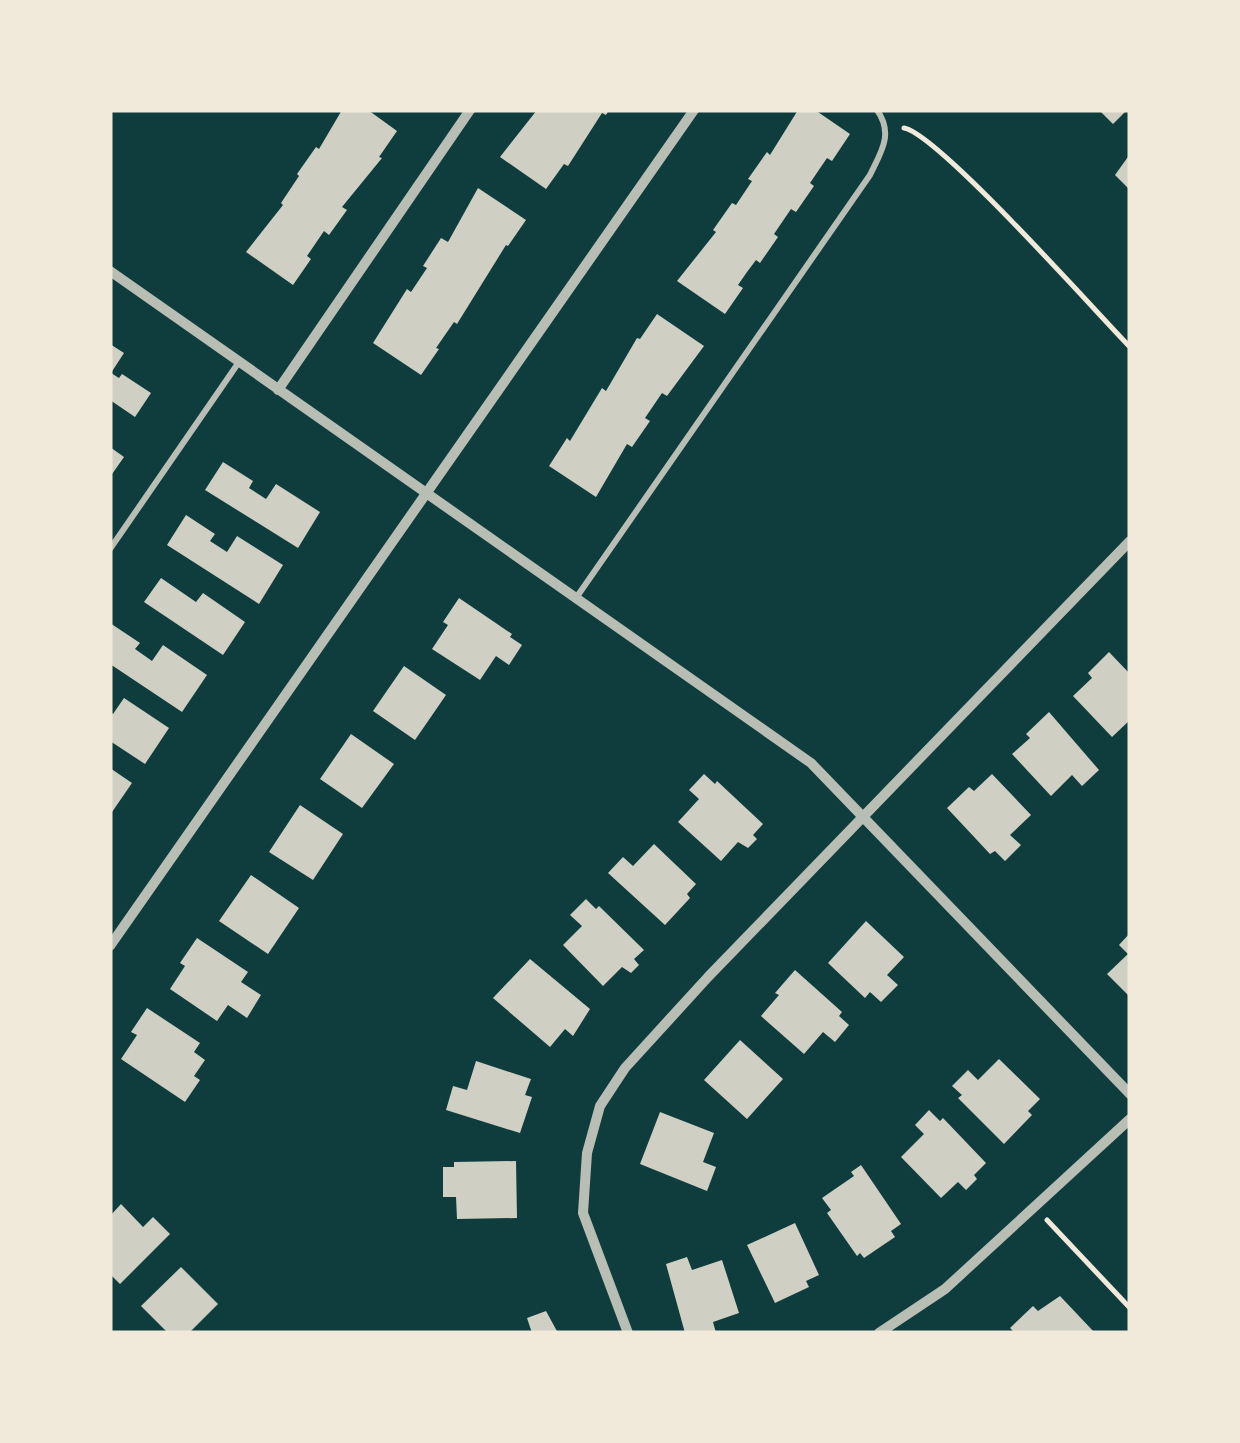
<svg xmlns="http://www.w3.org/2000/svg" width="1240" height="1443" font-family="'Exo 2',sans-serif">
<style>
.building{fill:#cfcfc3}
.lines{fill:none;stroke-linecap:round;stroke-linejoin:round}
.path{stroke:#f1e9da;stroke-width:5}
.service{stroke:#b8beb3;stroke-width:6}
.minor{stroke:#b8beb3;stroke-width:10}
</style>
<rect width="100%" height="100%" fill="#0f3d3e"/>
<path class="building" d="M342,110H368L397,131L379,157L382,158L342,207L347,210L329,235L324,231L307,256L311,259L293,285L246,252L283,205L281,203L299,176L297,174L316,147L319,149Z
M537,110H609L606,115L602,113L568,166L564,164L546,189L500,157Z
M798,110H815L850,134L832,161L827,158L810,183L814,186L796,212L791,209L774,234L778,237L760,263L756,260L747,272L738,285L743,288L725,314L677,281L716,232L713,230L732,203L736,205L752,181L748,179L767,152L770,155Z
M1099,110H1127L1113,124Z
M1130,154V190L1115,175Z
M478,188L526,220L508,246L506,245L457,324L454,322L436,348L439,349L421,375L373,343L407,289L411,292L427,268L423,266L441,238L448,242Z
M657,314L704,346L667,396L662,393L645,418L650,421L632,447L627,444L596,497L549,466L567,438L570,441L602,388L606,391L637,338L640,339Z
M110,344L124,353L111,373L119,378L122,374L151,393L135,417L110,400Z
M110,447L124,457L110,477Z
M223,462L253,481L249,488L266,499L276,484L320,512L298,548L205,490Z
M186,515L215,534L210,541L227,552L237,536L283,565L259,604L167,545Z
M161,578L196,602L203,593L245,622L223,655L144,602Z
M459,598L512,634L510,637L522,645L509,665L496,656L480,680L432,649L448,625L443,622Z
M110,623L140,643L135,649L152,661L163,645L207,675L182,712L110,664Z
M1109,652L1130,674V720L1112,737L1073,696L1092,678L1088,673Z
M404,666L446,695L415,740L373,711Z
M124,698L169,728L145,764L110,741V712L113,714Z
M1049,712L1099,770L1082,786L1072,775L1051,796L1012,754L1030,738L1026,734Z
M351,734L394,764L362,808L320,779Z
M110,768L132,783L110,815Z
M704,774L715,784L717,781L763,824L753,835L757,839L748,848L738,842L721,861L678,822L699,799L689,790Z
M992,774L1031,815L1010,835L1021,845L1005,861L995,851L990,854L947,808L969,787L974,791Z
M300,805L343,834L313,880L269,852Z
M654,844L696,884L687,894L690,898L665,925L608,873L623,857L633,866Z
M251,875L299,908L268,954L219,921Z
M586,899L596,909L599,906L644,950L634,959L639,965L631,973L622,967L603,986L563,945L582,926L570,915Z
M866,921L904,957L887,975L898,985L881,1002L870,992L865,998L828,963Z
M1130,933V997L1107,974L1128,954L1119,945Z
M197,938L248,972L241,982L261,995L247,1018L228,1005L217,1021L170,989L185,966L180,963Z
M530,959L590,1009L573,1036L565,1029L550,1047L493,998Z
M795,970L842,1012L839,1016L849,1025L835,1042L823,1032L804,1054L761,1016L779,995L775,993Z
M147,1008L200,1043L194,1052L205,1060L194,1076L200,1080L185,1102L121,1059L137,1035L131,1032Z
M740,1040L783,1079L747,1119L704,1080Z
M999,1059L1040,1099L1028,1111L1032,1115L1004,1144L958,1098L962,1095L952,1086L968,1070L978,1080Z
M476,1061L531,1079L525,1095L532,1097L520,1133L446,1110L453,1086L467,1090Z
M929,1110L940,1121L943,1118L986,1163L974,1175L977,1179L966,1190L958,1182L941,1198L901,1157L924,1134L915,1125Z
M660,1112L714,1133L703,1162L716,1167L707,1191L640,1164Z
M516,1161L517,1218L457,1219L456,1197H443V1167H454V1162Z
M861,1165L901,1224L891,1231L895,1237L864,1258L860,1253L857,1256L827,1213L831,1210L822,1198L854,1176L851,1172Z
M121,1204L143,1227L153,1217L170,1234L120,1284L110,1274V1216Z
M795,1223L819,1275L806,1281L809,1287L775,1303L747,1245Z
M687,1257L692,1270L722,1260L739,1313L713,1322L716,1333H685L666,1264Z
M181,1267L218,1304L189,1333H168L141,1306Z
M1060,1296L1095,1333H1015L1010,1328L1033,1306L1038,1311Z
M546,1311L558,1333H532L527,1318Z"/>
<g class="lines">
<path class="path" d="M904,128C938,134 1095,311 1130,347
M1047,1220L1130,1308"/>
<path class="service" d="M110,549L239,362
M576,598L870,175C881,152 894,134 877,110"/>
<path class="minor" d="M110,271L811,763L1130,1094
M278,390L470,110
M110,946L694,110
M628,1333L583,1213L587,1153L600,1106L625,1068L708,977L1130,541
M879,1333L945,1289L1130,1119"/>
</g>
<rect width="1240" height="1443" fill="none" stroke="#f1e9da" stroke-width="225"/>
</svg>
